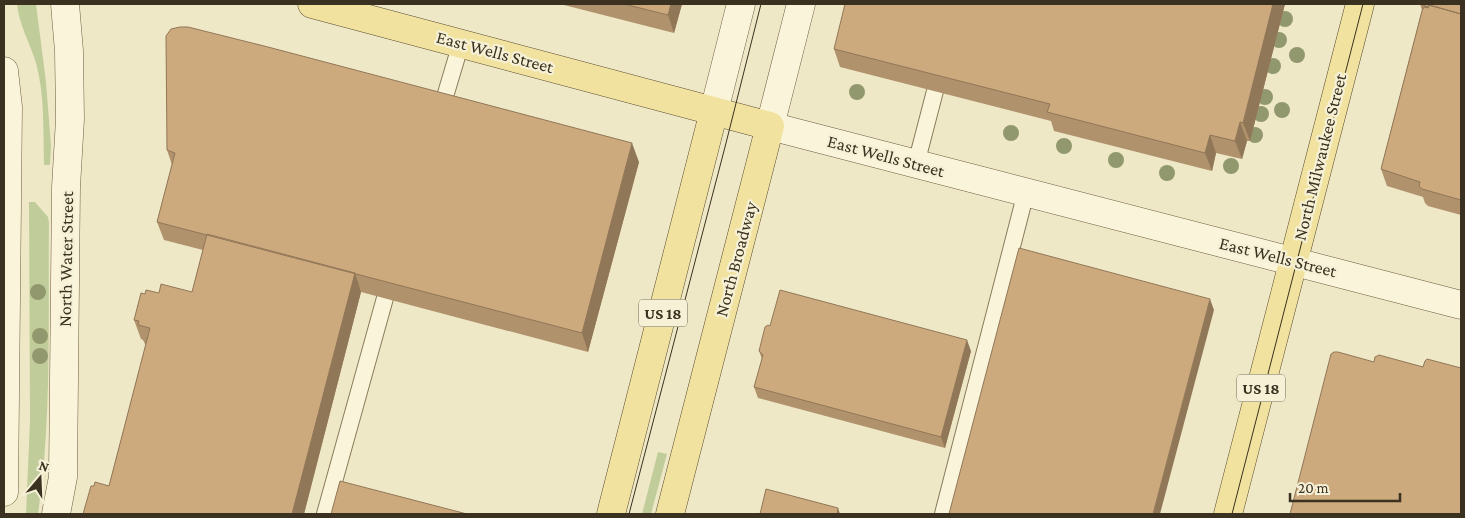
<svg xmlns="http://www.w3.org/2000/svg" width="1465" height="518" font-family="'Crimson Pro',serif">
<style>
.green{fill:#c0cd9a}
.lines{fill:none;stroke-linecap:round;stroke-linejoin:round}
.lane-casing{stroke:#8a7b5c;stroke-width:18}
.secondary-casing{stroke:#6c5c3f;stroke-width:29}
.primary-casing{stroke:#584930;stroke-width:29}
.lane{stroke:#f9f4da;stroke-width:16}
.secondary{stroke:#f9f4da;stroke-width:28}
.primary{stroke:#f1e39f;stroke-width:28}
.tram{stroke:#3b3120;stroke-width:1}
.tree{fill:#91986e}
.wall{fill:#b0926c}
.shaded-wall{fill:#907758}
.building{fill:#cdaa7d;stroke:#907758}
.labels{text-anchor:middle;stroke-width:4.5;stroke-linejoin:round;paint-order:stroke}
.shield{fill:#f6f1d6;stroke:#736b57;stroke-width:1}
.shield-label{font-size:16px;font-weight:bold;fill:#3b3120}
.street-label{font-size:18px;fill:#3b3120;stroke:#f6f1d6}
</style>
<rect width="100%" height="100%" fill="#efe8c7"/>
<path class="green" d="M17,4H36L46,82L51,146L50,165H44C43,131 45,96 36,63C30,43 19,25 17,4Z
M29,202H35L48,217L49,223C48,320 52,418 38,514H26L30,420Z
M658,452L667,454L651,514H642Z"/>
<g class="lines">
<defs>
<path id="lane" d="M441,110L461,43
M916,164L935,91
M325,514L385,298
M943,514L1026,192"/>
<path id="secondary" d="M801,4L770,126L1461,305
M4,71L8,107L4,492
M714,111L741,4
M56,514L63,477L66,187L70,119L69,51L65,4"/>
<path id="primary" d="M312,4L770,126L670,514
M611,514L714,111
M1228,514L1360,4"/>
</defs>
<use href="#lane" class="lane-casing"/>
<use href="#secondary" class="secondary-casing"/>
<use href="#primary" class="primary-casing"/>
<use href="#lane" class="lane"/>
<use href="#secondary" class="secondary"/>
<use href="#primary" class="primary"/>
<path class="tram" d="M629,514L725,147L761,4
M1232,514L1363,4"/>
</g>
<g class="tree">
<circle cx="1285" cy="19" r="8"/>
<circle cx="1279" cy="40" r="8"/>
<circle cx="1297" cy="55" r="8"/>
<circle cx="1273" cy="66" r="8"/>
<circle cx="857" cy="92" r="8"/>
<circle cx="1265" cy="97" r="8"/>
<circle cx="1282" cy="110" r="8"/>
<circle cx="1261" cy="114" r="8"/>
<circle cx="1011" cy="133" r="8"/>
<circle cx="1255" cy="135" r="8"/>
<circle cx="1064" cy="146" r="8"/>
<circle cx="1116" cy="160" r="8"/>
<circle cx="1231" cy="166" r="8"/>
<circle cx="1167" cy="173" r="8"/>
<circle cx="38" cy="292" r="8"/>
<circle cx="40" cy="336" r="8"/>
<circle cx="40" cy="356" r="8"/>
</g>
<path class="wall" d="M560,4H682L674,33Z
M1285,4L1250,141H1247L1242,159L1216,153L1212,171L1054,131L1051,121L840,67L834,49Z
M1420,4H1461V215L1428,206L1425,203L1423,197L1387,186L1381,169L1422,10Z
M167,150L639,162L588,352L361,292L304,514H83L94,486H109L146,344H145L143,340L141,339L134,320L145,294L192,292L203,250L164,240L157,222L172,165Z
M770,326L971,351L945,448L758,398L754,387L762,359L759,351Z"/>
<path class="shaded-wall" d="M671,4H682L674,33L668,15Z
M1273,4H1285L1250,141L1243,123Z
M1240,122L1247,141L1242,159L1235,141Z
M1210,135L1216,153L1212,171L1205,153Z
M632,143L639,162L588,352L582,333Z
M355,273L361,292L304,514H292Z
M1210,299L1214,310L1160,514H1153Z
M967,340L971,351L945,448L941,437Z
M838,508L840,514H837Z"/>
<path class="building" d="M624,4H671L668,15Z
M845,4H1273L1243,123L1240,122L1235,141L1210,135L1205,153L1047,112L1050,104L834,49Z
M1420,4H1461V14L1429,5L1428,7Z
M1429,5L1461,14V200L1422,189L1419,186L1420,182L1381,169L1422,11L1424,7L1428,8Z
M180,27H188L268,47L632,143L582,333L157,222L175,153L167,150L166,36L171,29Z
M207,234L355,273L292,514H83L91,486H94L95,482L109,486L150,328L138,325L139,321L134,320L141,293L145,294L146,290L159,293L161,284L192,292Z
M1019,248L1210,299L1153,514H949Z
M780,290L967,340L941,437L754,387L763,355L759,351L765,327L768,325L770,326Z
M1334,352H1338L1374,362L1375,357L1379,355L1423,367L1425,361L1427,359L1461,368V514H1290L1331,354Z
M340,481L467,514H331Z
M766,489L838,508L837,514H760Z"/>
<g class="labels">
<g class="shield">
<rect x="639" y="299.5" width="48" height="27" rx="4"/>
<rect x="1237" y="374.5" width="48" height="27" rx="4"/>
</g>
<g class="shield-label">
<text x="663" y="319">US 18</text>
<text x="1261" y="394">US 18</text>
</g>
<g class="street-label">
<text transform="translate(495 52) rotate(15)" y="6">East Wells Street</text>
<text transform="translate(886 156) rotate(15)" y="6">East Wells Street</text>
<text transform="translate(1320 157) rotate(-76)" y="6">North Milwaukee Street</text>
<text transform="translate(1278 257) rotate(14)" y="6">East Wells Street</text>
<text transform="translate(66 259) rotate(-89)" y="6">North Water Street</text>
<text transform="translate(736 259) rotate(-75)" y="6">North Broadway</text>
</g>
</g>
<rect width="1465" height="518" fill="none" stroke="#3b3120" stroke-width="10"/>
<g transform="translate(40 478) rotate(19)" stroke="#f6f1d6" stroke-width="4" paint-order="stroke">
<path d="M0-4L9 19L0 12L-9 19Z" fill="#3b3120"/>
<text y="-8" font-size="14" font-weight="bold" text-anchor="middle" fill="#3b3120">N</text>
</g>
<path d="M1290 493v8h110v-8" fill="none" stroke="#3b3120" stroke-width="2.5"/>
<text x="1298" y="493" font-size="15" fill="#3b3120" stroke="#f6f1d6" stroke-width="4" paint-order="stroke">20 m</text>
</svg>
